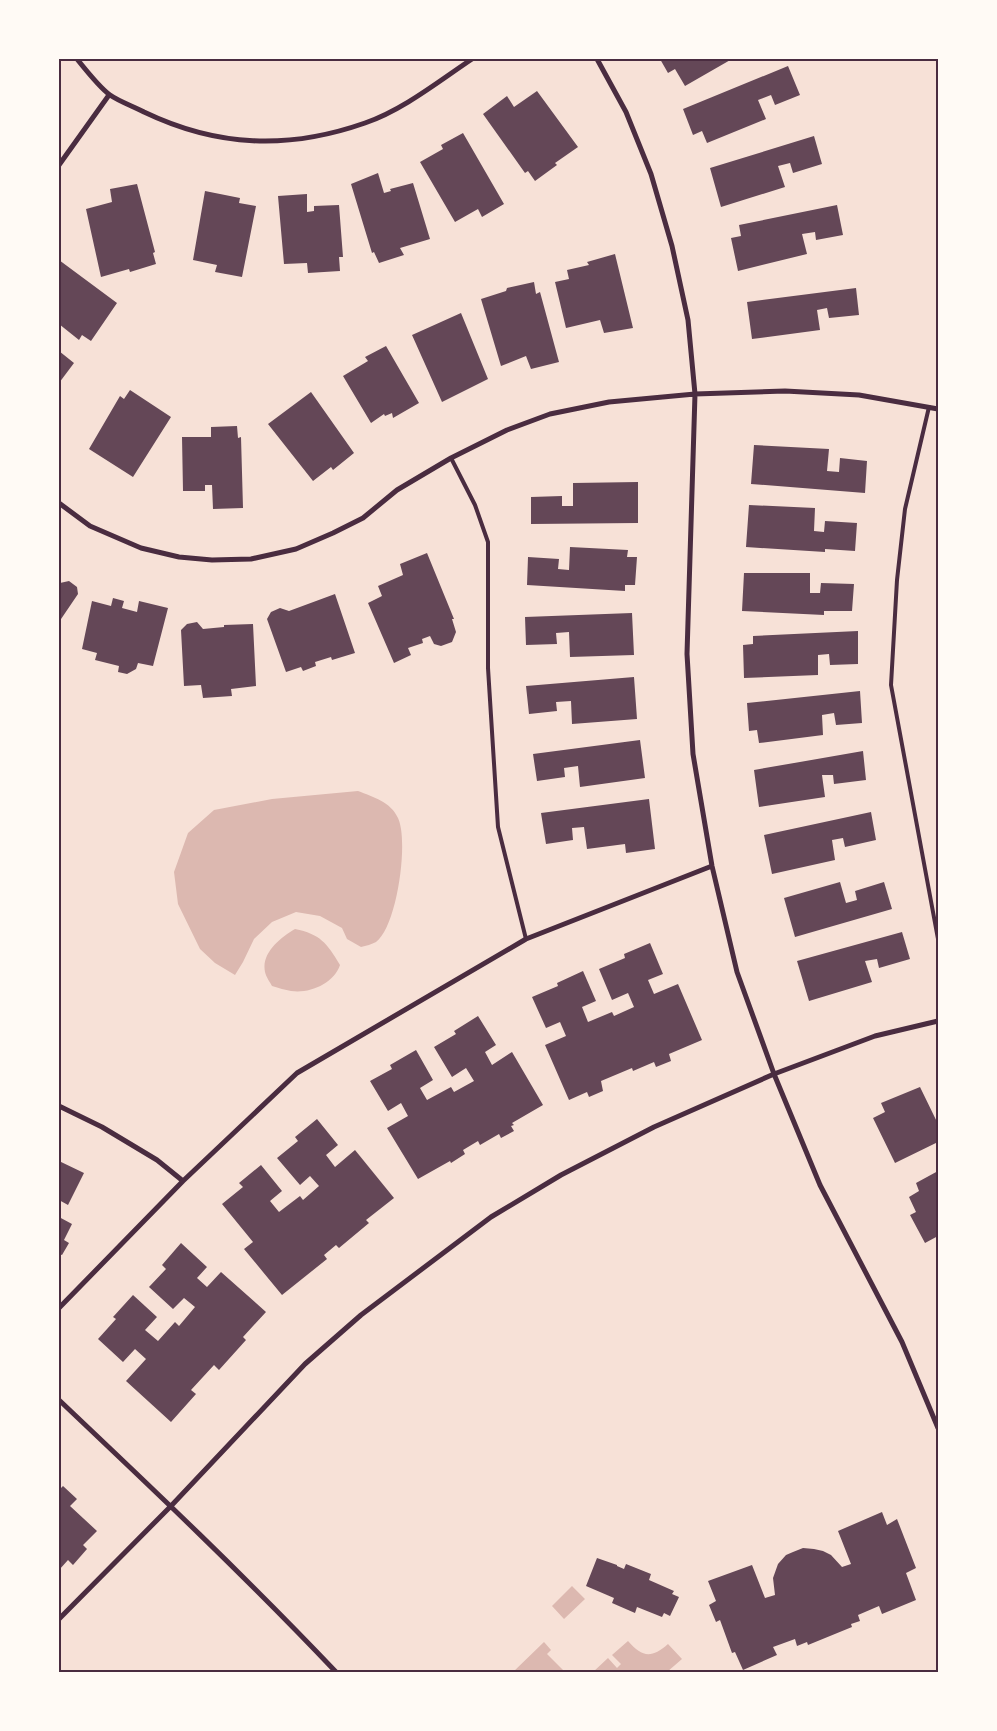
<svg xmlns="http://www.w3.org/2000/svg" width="997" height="1731" font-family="Georgia,serif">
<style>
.water{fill:#dcb8b0}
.building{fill:#644757}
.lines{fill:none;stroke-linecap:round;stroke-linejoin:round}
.service{stroke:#4a2c40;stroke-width:4}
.minor{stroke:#4a2c40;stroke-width:5}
.neatline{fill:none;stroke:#4a2c40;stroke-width:2}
</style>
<rect width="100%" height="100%" fill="#f7e1d7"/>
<path class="water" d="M358,791C373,797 391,802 398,818C409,841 397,927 376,942C372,944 366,946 361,947L347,939L342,928L320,916L296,912L272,922L254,939L243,962L235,975L215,963L200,949L178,904L174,872L188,833L214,810L272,799Z
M295,929C320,934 327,943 340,965C334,983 310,994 291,991C285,990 279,988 272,986C270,982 266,977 265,972C261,953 280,938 295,929Z
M572,1586L585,1599L564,1619L552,1606Z
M628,1641C642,1657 651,1659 668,1644L682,1659L667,1672H593L608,1658L617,1668L621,1664L612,1655Z
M544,1642L551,1650L547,1654L565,1672H513Z"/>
<path class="building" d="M660,59H732L685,86L675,69L668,73Z
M788,66L800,95L775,105L771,95L758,100L766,119L707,143L702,131L693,135L683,109Z
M537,91L578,147L555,163L557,165L535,181L528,171L525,173L483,114L507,96L514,107Z
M463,133L504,204L482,217L478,209L455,222L420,162L443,149L441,145Z
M814,136L822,164L793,173L790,163L778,166L785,187L721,207L710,168Z
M378,173L384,193L391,191L390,189L413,183L430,239L400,248L404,255L379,263L374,252L372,253L351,184Z
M137,184L155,252L153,253L156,264L130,272L129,269L101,277L86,209L112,202L110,189Z
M205,191L240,198L239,203L256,206L242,277L215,272L217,265L193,260Z
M307,194V212L314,211V206L339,205L343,257H339L340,271L308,273L307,263L284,264L278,196Z
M837,205L843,235L816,240L815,232L802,234L807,254L738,271L731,238L741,236L739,225Z
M615,254L633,328L604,333L600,320L566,328L555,282L569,279L567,270L589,265L587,262Z
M59,260L117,303L91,341L82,335L79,340L59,324Z
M534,282L536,294L540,292L559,362L531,369L526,356L501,366L481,299L506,291L507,288Z
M856,288L859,315L829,318L827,308L817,310L820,330L752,339L747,302Z
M461,313L488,379L442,402L412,335Z
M386,346L419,403L393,418L392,413L385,416L384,414L371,423L343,376L368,361L365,357Z
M59,351L74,363L59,383Z
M130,390L171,417L133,477L89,449L120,396L124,399Z
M311,392L354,453L333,470L331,467L313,481L268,424Z
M237,426L238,438L241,437L243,508L213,509L212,485H205V491H183L182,437H211V427Z
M754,445L829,449L827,471L839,472L840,458L867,461L865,493L751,484Z
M638,482V523L531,524V497L562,496V506H573V483Z
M749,505L815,508L814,531L824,532L825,521L857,523L855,551L825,549V552L746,547Z
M570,547L628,550L627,557H637L635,585H625V591L527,585L528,557L559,559L558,569L569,570Z
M427,553L454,619H452L456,632L452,642L441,646L434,644L430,636L422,639L423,643L408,648L411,655L394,663L368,603L382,596L378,586L403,575L400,564Z
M744,573H810V593H820L821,583L854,584L852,611H824V615L742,611Z
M69,581L77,587L78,594L59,622V586L60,583Z
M335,594L355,653L332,660L331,657L315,662L316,666L303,671L301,667L286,672L267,619L271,612L280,608L289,611Z
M113,598L124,601L122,608L137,612L139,601L168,608L153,666L138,663L136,669L127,674L118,672L119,666L95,660L97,653L82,649L92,601L111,606Z
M632,613L634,655L570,657L569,632L556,633L557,644L526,645L525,617Z
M197,622L203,629L224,627V625L253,624L256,686L231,689L232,696L203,698L201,685L184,686L181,630L187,624Z
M858,631V664L830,665L829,654L818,655V675L744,678L743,645L753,644V636Z
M634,677L637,719L572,724L571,701L556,702L557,711L529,714L526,686Z
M860,691L862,723L836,725L834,713L822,715L823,735L759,743L757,730L749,731L747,703Z
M640,740L645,778L580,787L578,766L564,768L565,777L537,781L533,754Z
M863,751L866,780L834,784L833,775H822L825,797L759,807L754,770Z
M649,799L655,849L626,853L625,844L587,849L584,827L572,828L573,840L546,844L541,813Z
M871,812L876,840L845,847L843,838L832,840L835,860L772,874L764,835Z
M840,882L846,903L857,900L855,891L884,882L892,909L795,937L784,898Z
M902,932L910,959L879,968L877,959L865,961L872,982L809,1001L797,961Z
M650,943L663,974L648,980L654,994L678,984L702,1040L669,1054L671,1061L656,1067L654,1062L633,1071L632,1068L601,1081L603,1091L589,1097L587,1092L569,1100L545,1045L566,1036L560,1022L546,1028L532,997L558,986L557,983L583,971L596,1001L582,1007L588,1022L612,1012L614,1016L634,1007L628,993L612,1000L599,969L625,958L624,954Z
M478,1016L496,1045L485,1052L492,1065L512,1052L543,1105L512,1123L514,1125L511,1126L514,1131L501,1138L499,1134L480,1145L478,1141L463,1150L465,1154L451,1163L450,1161L418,1179L387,1128L408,1116L401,1103L388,1111L370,1081L392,1069L390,1065L416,1050L433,1080L420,1088L427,1100L451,1087L454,1092L474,1081L466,1068L452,1077L434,1047L456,1034L454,1031Z
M920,1087L938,1124V1142L895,1163L873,1118L885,1112L881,1103Z
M317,1119L338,1145L326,1155L335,1167L355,1150L394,1198L366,1220L369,1223L339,1248L336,1245L324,1255L327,1259L282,1295L244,1249L253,1242L222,1204L243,1187L239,1183L261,1165L282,1191L270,1201L279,1212L300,1196L303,1200L319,1186L310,1176L300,1185L277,1158L298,1141L295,1137Z
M59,1161L84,1173L68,1205L59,1200Z
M938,1171V1236L925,1243L910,1215L916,1212L909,1197L919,1191L916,1183Z
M59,1217L72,1224L64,1240L69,1243L62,1255L59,1254Z
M181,1243L207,1267L197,1278L207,1287L221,1272L266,1312L243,1337L246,1340L219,1370L214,1365L191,1390L196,1394L171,1422L126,1381L146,1359L135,1349L123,1362L98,1339L116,1319L113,1317L133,1295L157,1317L145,1330L158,1341L175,1322L179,1326L195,1307L184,1298L173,1309L149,1287L166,1269L162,1265Z
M63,1486L77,1499L70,1506L97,1531L83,1545L87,1549L73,1565L68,1560L59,1570V1490Z
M882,1512L887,1525L897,1519L916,1568L906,1573L916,1600L882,1614L879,1606L858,1615L860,1621L851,1624L852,1627L808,1645L807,1642L797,1646L795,1639L773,1647L777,1655L743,1670L735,1652L732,1653L720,1620L716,1622L709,1605L716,1601L708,1581L752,1565L765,1598L775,1595L773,1578L778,1564L786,1555L793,1552L803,1548L814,1549L823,1551L831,1555L842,1567L851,1564L838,1531Z
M597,1558L617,1565V1566L624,1569L626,1564L651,1574L649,1580L674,1591L672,1594L679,1597L670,1616L664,1613L662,1617L637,1607L635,1613L612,1603L614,1598L586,1586Z"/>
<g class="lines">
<path class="service" d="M929,407L905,509L897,580L891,685L938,939
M451,458L475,505L488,542V668L498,827L526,939"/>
<path class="minor" d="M77,59C85,69 100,88 110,95C120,102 133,106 144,112C217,147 288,150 365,123C403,110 439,81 472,59
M597,59L626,112L651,174L672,246L688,320L695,394L687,654L693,754L712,866L737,972L774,1074L820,1185L902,1342L938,1428
M59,165L109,95
M59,503L90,526L141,548L179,557L212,560L251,559L296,549L333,533L363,518L397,490L451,458L507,430L550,414L609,402L695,394L785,391L859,395L938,409
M59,1106L102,1127L157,1160L183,1181
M59,1308L183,1181L297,1073L526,939L712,866
M59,1400C153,1489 247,1578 336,1672
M59,1619L171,1506L305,1364L361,1315L491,1217L561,1175L654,1127L774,1074L875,1036L938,1021"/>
</g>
<rect width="997" height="1731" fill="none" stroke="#fffaf5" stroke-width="120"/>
<rect x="60" y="60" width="877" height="1611" class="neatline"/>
</svg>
